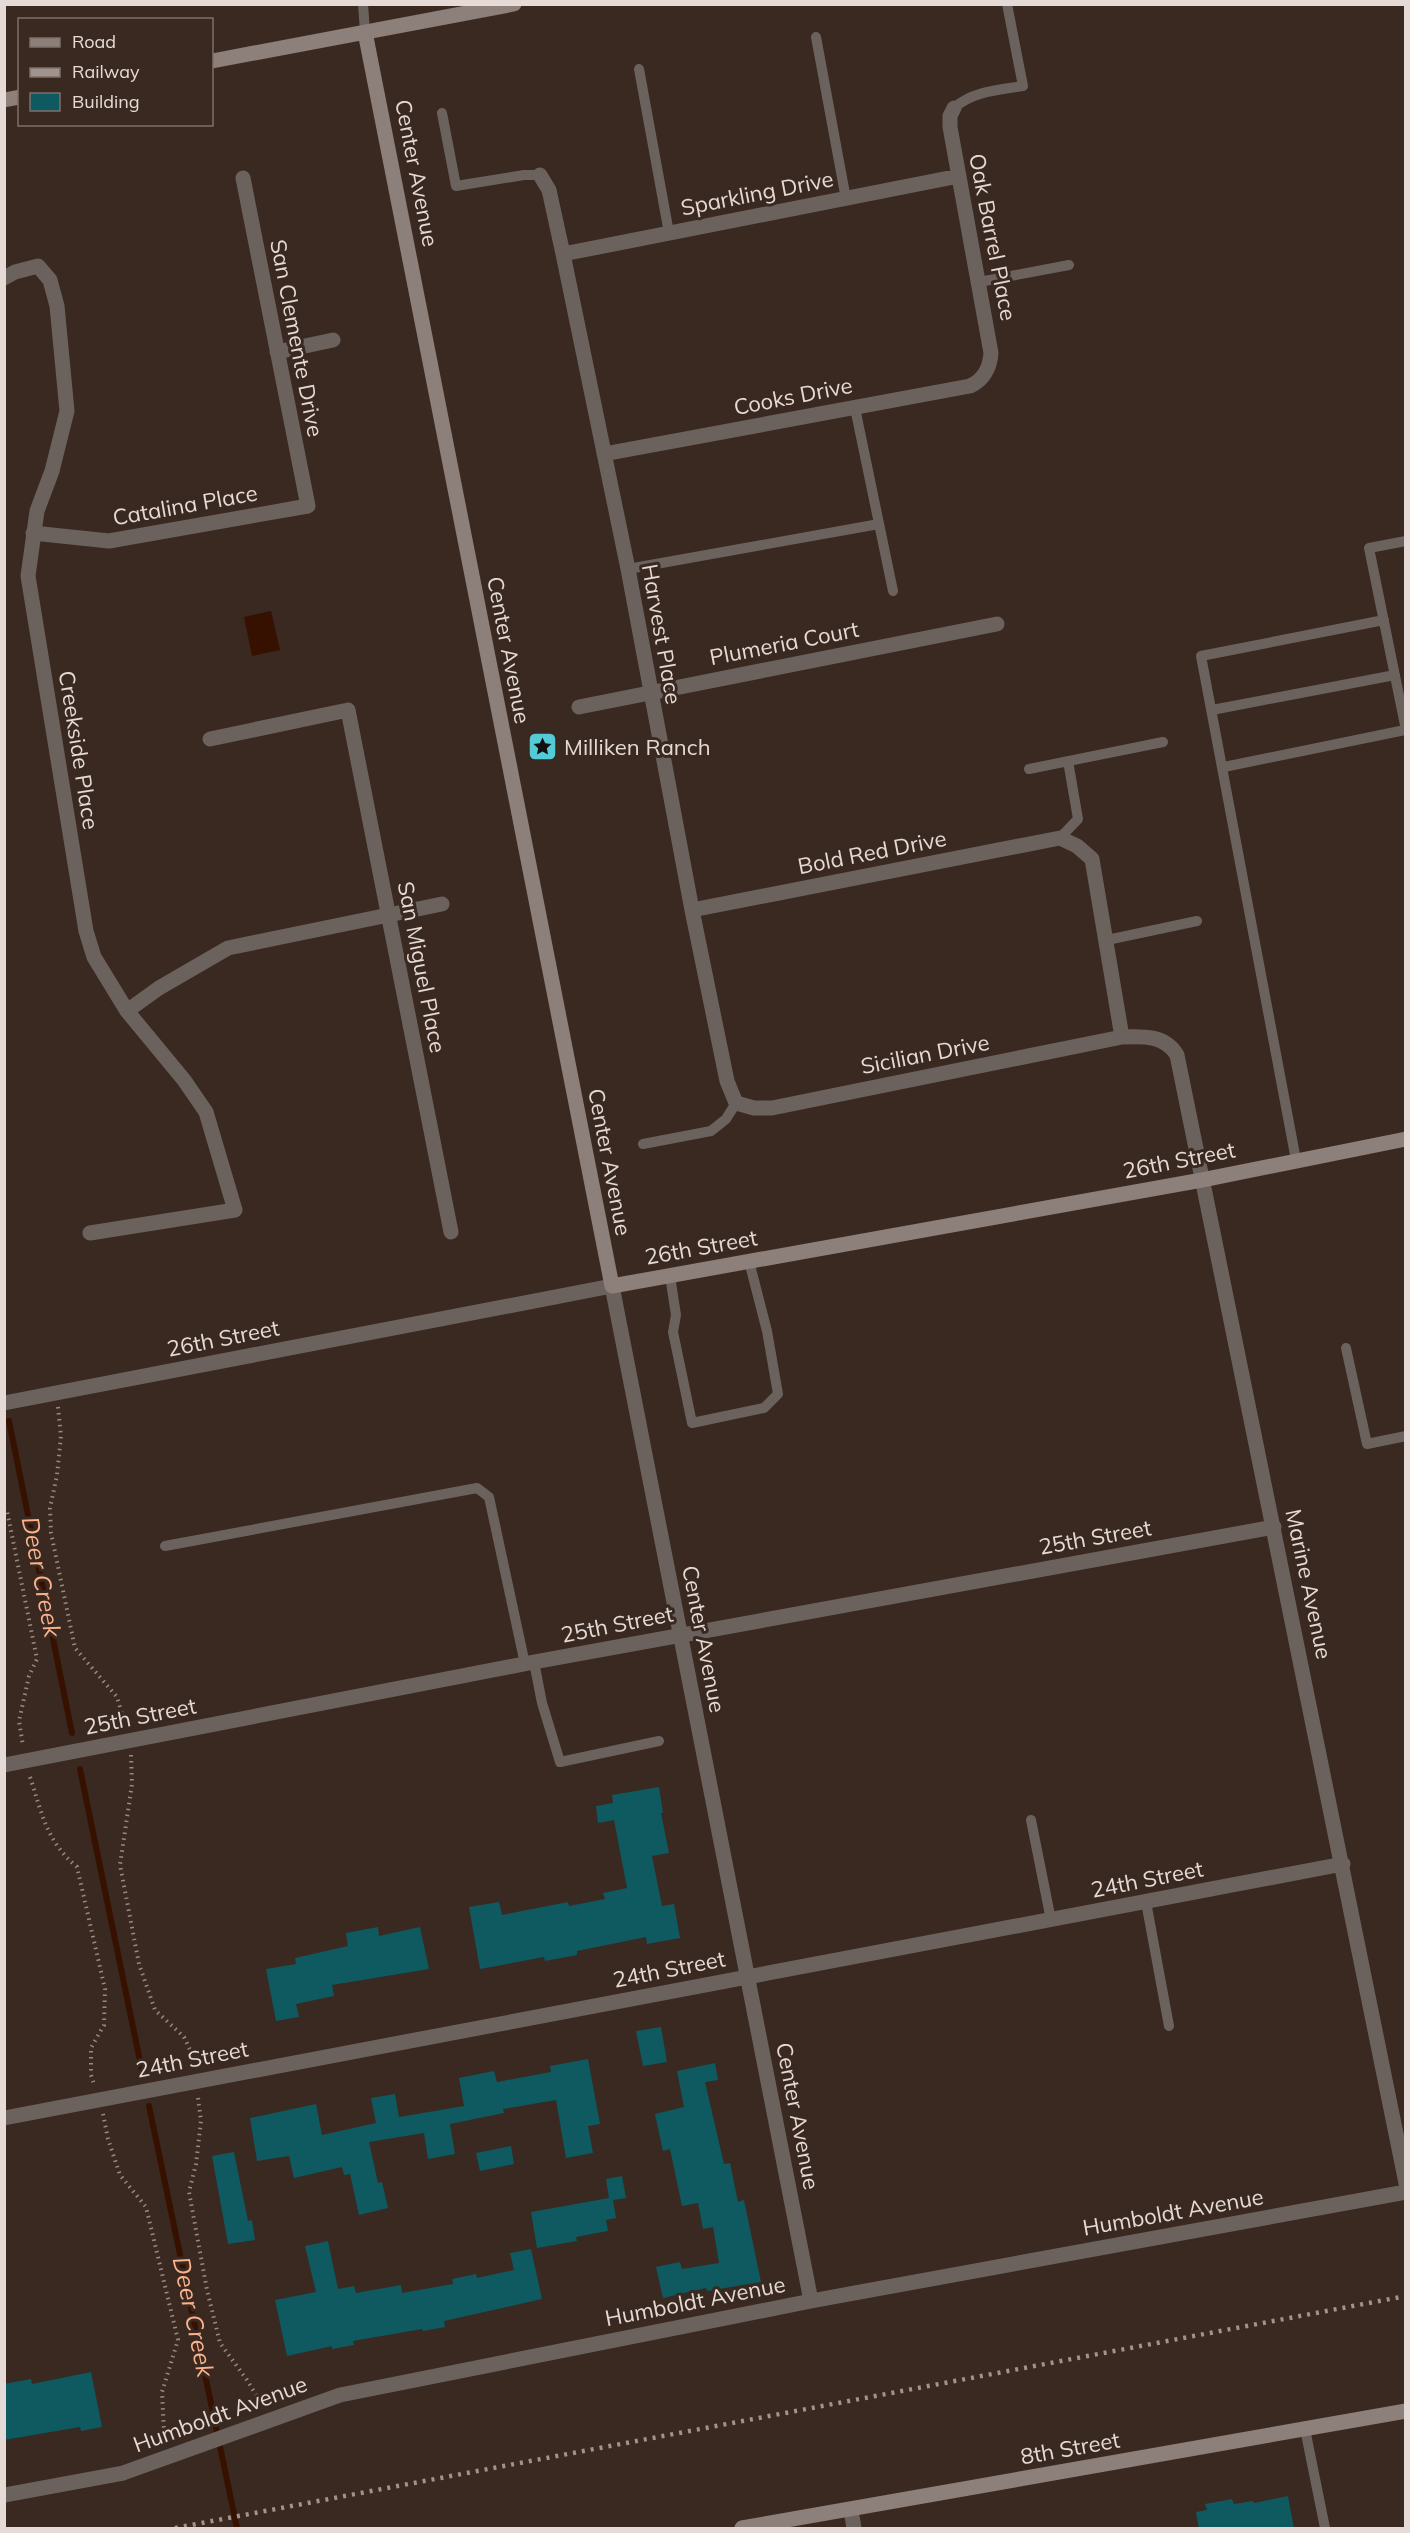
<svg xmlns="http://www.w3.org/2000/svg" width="1410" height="2533" font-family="Mulish,sans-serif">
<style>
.water{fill:#371100}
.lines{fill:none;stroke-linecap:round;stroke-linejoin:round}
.stream{stroke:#371100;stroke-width:6}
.building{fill:#0e5a60}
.path{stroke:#978a83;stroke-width:4;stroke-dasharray:1.5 4.5;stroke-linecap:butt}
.lane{stroke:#6b625e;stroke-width:10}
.street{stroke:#6b625e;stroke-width:15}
.secondary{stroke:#8d7f79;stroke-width:15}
.rail{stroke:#a1948e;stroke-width:4.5;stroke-dasharray:3 6;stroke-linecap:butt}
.labels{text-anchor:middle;stroke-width:6;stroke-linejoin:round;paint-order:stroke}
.street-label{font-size:22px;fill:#e5dad5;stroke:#392921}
.poi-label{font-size:22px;fill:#e5dad5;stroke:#392921;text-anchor:start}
.water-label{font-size:24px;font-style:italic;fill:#fbb28d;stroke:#392921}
</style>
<rect width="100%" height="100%" fill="#392921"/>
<path class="water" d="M271,611L280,650L252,656L244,617Z"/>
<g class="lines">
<path class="stream" d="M9,1421L72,1733
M80,1769L142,2071
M149,2106L237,2528"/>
</g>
<path class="building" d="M659,1787L663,1813H661L669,1853L652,1856L662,1906L674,1904L680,1938L647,1944L646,1937L577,1951V1955L545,1961L544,1957L480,1969L469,1907L499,1902L502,1915L568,1902L569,1906L605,1899L603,1893L627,1888L614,1820L598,1823L596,1806L613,1803L612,1795Z
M378,1927L379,1936L420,1927L429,1969L332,1985L334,1996L296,2004L299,2017L276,2021L266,1969L296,1964L295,1958L348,1946L346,1933Z
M661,2027L667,2062L643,2066L636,2031Z
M588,2059L600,2124L588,2126L593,2153L566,2158L556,2100L503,2109L504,2113L450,2124L455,2154L428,2159L424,2133L369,2142L378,2183L382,2182L388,2208L359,2215L350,2174L344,2175L342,2167L294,2178L289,2156L257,2161L250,2118L316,2104L322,2135L376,2123L371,2098L395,2094L399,2117L464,2106L459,2078L494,2071L497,2082L551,2072L550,2066Z
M715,2063L718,2080L705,2082L724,2164L730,2163L738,2202L744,2200L761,2282L707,2291L706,2288L663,2298L656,2267L680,2262L682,2269L719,2263L713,2227L703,2229L698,2203L682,2206L670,2149L663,2151L655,2114L684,2107L677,2071Z
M511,2146L514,2164L480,2171L476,2153Z
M234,2152L248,2221L252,2220L255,2240L228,2244L212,2156Z
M622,2176L626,2198L613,2200L616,2218L606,2220L608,2231L576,2237L577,2241L537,2248L531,2212L609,2198L606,2179Z
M328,2241L338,2289L354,2286L356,2293L401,2285L402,2293L453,2284L452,2279L476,2274L477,2278L514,2270L510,2253L531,2249L542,2299L444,2321L445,2327L423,2331L422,2329L353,2341L354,2345L332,2349V2346L287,2356L275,2300L316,2292L305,2246Z
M91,2372L102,2427L81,2431L80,2427L4,2440V2384L31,2379L32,2384Z
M1288,2496L1294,2529H1199L1196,2512L1207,2510L1205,2504L1232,2499L1234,2504L1253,2501L1254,2503Z"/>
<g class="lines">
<path class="path" d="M58,1407L61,1436L57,1475L50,1508L51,1533L75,1648L117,1697L125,1724
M4,1508L7,1511L37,1659L29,1676L19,1721L23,1746
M131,1755L132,1784L120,1865L139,1964L155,2010L184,2037L191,2052L193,2066
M30,1777C42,1813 46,1841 77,1867L105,1989L104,2025L91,2048V2075L94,2084
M198,2098L201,2121L196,2164L189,2192L207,2290L220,2343L247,2380L262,2405
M103,2114L108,2139L120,2175L146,2207L178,2340L162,2392L164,2431L167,2442"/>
<path class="lane" d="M363,4L365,32
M816,37L846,199
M639,69L669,233
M954,108C973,91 999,90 1023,86L1007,4
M442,113L456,186L524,175H540
M979,282L1069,265
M855,408L893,591
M1406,541L1369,548L1406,730
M628,569L879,524
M1212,710L1395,675
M1224,767L1405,730
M1029,769L1163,742
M1060,838L1078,819L1068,761
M1107,940L1197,921
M643,1144L711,1131L726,1119L736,1103
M1296,1160L1201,656L1384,620
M670,1276L676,1315L673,1332L692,1423L764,1408L778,1394L767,1331L749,1261
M1346,1348L1367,1444L1406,1436
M165,1546L477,1488L489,1497L525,1664
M534,1662L542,1703L560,1762L659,1741
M1031,1820L1051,1920
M1146,1902L1169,2026
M1305,2429L1325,2528"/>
<path class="street" d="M540,175L549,190L563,254L628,569L692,910L727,1081L736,1103L754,1108H772L1122,1037C1143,1036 1165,1035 1177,1055L1406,2183
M563,254L959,176
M4,278L15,272L38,266L50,280L57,306L67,411L52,471L37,511L28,576L86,931L94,957L127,1011L184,1080L206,1112L235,1210L90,1233
M277,352L333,340
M604,454L970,386C984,380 990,367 991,353L950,127V116L954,108
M33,533L109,541L308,506L243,178
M579,707L997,624
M210,739L348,710L451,1232
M692,910L1060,838L1077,846L1092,859L1122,1037
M127,1011L159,988L228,948L442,904
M4,1403L612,1286L811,2301
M4,1765L534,1662L1274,1527
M4,2118L1343,1864
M4,2495L123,2473L340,2395L811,2301L1406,2192
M851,2510L854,2528"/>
<path class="secondary" d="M365,32L612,1286L1202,1180L1406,1139
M212,61L514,4
M4,100L20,97
M742,2528L1406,2411"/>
<path class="rail" d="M175,2528L1406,2296"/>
</g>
<defs>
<symbol id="sight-square" viewBox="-11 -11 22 22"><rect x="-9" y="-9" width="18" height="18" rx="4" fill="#52cbd7" stroke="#392921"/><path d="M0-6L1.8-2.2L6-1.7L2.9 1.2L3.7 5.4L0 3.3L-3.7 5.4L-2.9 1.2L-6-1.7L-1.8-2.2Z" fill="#111"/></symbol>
</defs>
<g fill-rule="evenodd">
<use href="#sight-square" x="526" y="730" width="33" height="33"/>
</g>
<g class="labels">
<g class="street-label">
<text transform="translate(417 173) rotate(79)" y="8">Center Avenue</text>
<text transform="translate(757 193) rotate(-11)" y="8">Sparkling Drive</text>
<text transform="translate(993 237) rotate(79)" y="8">Oak Barrel Place</text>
<text transform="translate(297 338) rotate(79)" y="8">San Clemente Drive</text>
<text transform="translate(793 396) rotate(-11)" y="8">Cooks Drive</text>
<text transform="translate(185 505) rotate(-10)" y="8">Catalina Place</text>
<text transform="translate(662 634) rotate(80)" y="8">Harvest Place</text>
<text transform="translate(784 643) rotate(-11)" y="8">Plumeria Court</text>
<text transform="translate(509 650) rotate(79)" y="8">Center Avenue</text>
<text transform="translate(79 750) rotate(81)" y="8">Creekside Place</text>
<text transform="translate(872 852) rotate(-11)" y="8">Bold Red Drive</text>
<text transform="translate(422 967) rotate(79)" y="8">San Miguel Place</text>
<text transform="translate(925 1054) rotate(-11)" y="8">Sicilian Drive</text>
<text transform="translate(1179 1160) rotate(-11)" y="8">26th Street</text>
<text transform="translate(610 1162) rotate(79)" y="8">Center Avenue</text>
<text transform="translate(701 1247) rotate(-10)" y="8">26th Street</text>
<text transform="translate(223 1338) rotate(-11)" y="8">26th Street</text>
<text transform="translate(1095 1537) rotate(-10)" y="8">25th Street</text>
<text transform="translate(1309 1584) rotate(78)" y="8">Marine Avenue</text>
<text transform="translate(617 1624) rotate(-11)" y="8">25th Street</text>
<text transform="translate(704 1639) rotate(79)" y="8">Center Avenue</text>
<text transform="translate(140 1716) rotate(-11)" y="8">25th Street</text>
<text transform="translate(1147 1879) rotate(-11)" y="8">24th Street</text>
<text transform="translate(669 1969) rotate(-11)" y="8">24th Street</text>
<text transform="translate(192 2059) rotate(-11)" y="8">24th Street</text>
<text transform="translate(798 2116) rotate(79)" y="8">Center Avenue</text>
<text transform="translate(1173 2212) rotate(-10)" y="8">Humboldt Avenue</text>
<text transform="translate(695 2301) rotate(-11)" y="8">Humboldt Avenue</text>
<text transform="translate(220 2414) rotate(-20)" y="8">Humboldt Avenue</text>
<text transform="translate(1070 2448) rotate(-10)" y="8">8th Street</text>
</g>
<g class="poi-label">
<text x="564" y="755">Milliken Ranch</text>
</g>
<g class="water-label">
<text transform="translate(41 1577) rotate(79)" y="8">Deer Creek</text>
<text transform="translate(193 2317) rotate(78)" y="8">Deer Creek</text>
</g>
</g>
<rect width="1410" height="2533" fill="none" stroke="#e5dad5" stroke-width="12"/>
<rect x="18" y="18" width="195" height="108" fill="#392921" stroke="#7e7069" stroke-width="1.5"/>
<rect x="30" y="38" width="30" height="9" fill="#8d7f79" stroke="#7e7069" stroke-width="1.5"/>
<text x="72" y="48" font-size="18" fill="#e5dad5">Road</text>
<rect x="30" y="68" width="30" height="9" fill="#a1948e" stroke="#7e7069" stroke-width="1.5"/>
<text x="72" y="78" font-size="18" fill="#e5dad5">Railway</text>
<rect x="30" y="93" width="30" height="18" fill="#0e5a60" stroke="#7e7069" stroke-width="1.5"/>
<text x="72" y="108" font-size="18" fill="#e5dad5">Building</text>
</svg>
